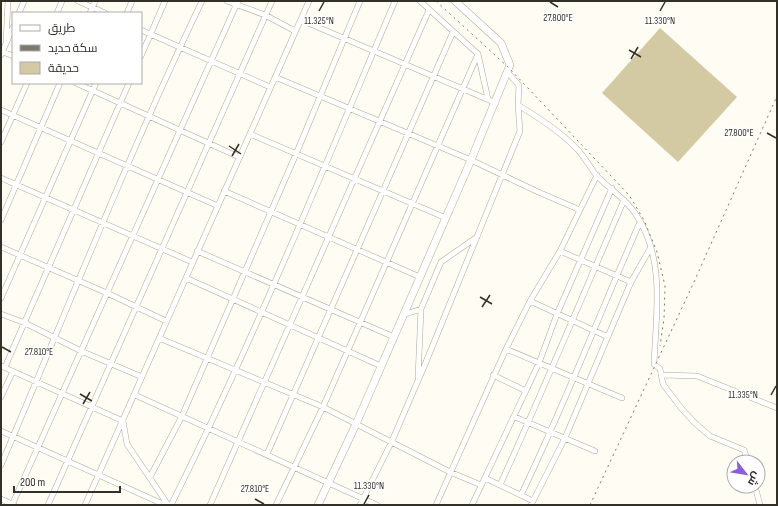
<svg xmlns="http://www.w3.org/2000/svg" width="778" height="506" font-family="'Sofia Sans Condensed',Cairo,sans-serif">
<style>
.green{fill:#d3c9a3}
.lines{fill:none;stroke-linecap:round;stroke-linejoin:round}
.minor-casing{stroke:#afaa95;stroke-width:6}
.major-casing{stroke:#afaa95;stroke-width:8}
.minor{stroke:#fff;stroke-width:5}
.major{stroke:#fff;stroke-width:7}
.rail{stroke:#7b7970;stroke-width:1;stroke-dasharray:2 4;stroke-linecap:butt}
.ticks{fill:none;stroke:#323027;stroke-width:1.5}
.ticks-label{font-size:10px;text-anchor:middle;fill:#323027;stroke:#fff;stroke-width:3.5;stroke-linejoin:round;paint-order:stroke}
</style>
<rect width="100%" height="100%" fill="#fefcf3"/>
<path class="green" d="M660,28L737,97L678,162L602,93Z"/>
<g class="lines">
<defs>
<path id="minor" d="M78,1L105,13
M227,1L265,15L295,31
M420,1L478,54L488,99
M19,13L24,1
M57,13L62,1
M90,13L95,1
M127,13L132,1
M301,20L496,103
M141,30L270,87
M6,43L8,1
M1,51L13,56
M1,55L13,27
M141,56L165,1
M275,77L471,160L536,191L580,210
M76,83L239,157
M518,105C539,118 561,132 578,150C585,158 590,167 596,175C608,188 625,198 635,213C666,258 656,313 654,364L660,369L663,384L681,408L695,423L710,436L744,450L748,462
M1,110L218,206
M250,134L446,218
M1,142L27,83
M1,178L192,262
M224,191L420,277
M1,220L60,83
M1,247L107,293L166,321
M197,251L394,337
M560,251L631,282
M186,278L381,366
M1,298L96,83
M530,301L608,337
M1,314L25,323L81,351L142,377
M403,315L421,309
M159,338L323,407L450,472L481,485
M506,349L622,398
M1,366L123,421L127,444L168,505
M5,367L129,83
M493,375L526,391
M663,375L697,376L777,408
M418,378L421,309L441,262L477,237
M135,395L377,505
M1,397L13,371
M515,417L595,451
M1,431L165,505
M267,454L453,32
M1,465C67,310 129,153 202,1
M150,477L182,416L296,154L360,1
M485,478L533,501
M500,485C543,391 583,295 624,200
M755,486L760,505
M521,495C564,406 600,313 640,222
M1,499L14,505
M12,505L238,1
M48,505L272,1
M85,505L309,1
M171,505C253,341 323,170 395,1
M210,505L429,10
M276,505L323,407L478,54
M360,505L392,441L426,362L520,131L518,105L519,85L507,72
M436,505L506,349L530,301L560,251L597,175
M472,505L539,363L557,314L612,188
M531,505L565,438L631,282L651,247"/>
<path id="major" d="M318,505L356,424L471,160L510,65L501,43L455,1"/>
</defs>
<use href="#minor" class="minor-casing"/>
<use href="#major" class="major-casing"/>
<use href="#minor" class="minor"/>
<use href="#major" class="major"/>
<path class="rail" d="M436,1L509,68L629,195L644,220L657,252L665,286L664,319L660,346
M590,505L694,282L777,96"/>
</g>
<path class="ticks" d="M550,2L558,7M319,11L324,2M660,11L665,2M629,50L641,57M631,59L638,47M767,133L776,138M229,146L241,154M232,156L239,144M480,297L492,304M482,307L490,295M2,347L11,352M80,394L92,401M771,395L776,386M83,404L90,392M255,499L264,504M364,504L369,495"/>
<g class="ticks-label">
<text x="558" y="21">27.800°E</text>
<text x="319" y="24">11.325°N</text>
<text x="660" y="24">11.330°N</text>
<text x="739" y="136">27.800°E</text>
<text x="39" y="355">27.810°E</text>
<text x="743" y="398">11.335°N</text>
<text x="369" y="489">11.330°N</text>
<text x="255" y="492">27.810°E</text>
</g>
<rect width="778" height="506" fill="none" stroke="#323027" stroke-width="4"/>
<rect x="12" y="12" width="130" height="72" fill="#ffffff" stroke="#adaca9"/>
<rect x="20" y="25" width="20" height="6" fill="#ffffff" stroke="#adaca9"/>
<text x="48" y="32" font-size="12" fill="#323027">طريق</text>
<rect x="20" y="45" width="20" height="6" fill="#7b7970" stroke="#adaca9"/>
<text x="48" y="52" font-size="12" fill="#323027">سكة حديد</text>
<rect x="20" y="62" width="20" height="12" fill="#d3c9a3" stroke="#adaca9"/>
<text x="48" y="72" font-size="12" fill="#323027">حديقة</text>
<g transform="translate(746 474) rotate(121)"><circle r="19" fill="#ffffff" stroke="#adaca9"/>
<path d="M0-3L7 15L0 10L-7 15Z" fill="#8b5fd9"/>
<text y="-6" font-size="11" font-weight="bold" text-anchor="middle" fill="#323027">ش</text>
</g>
<path d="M14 486v6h106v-6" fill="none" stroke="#323027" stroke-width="2"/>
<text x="20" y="486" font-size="12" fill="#323027" stroke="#ffffff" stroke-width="3" paint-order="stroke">200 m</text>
</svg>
